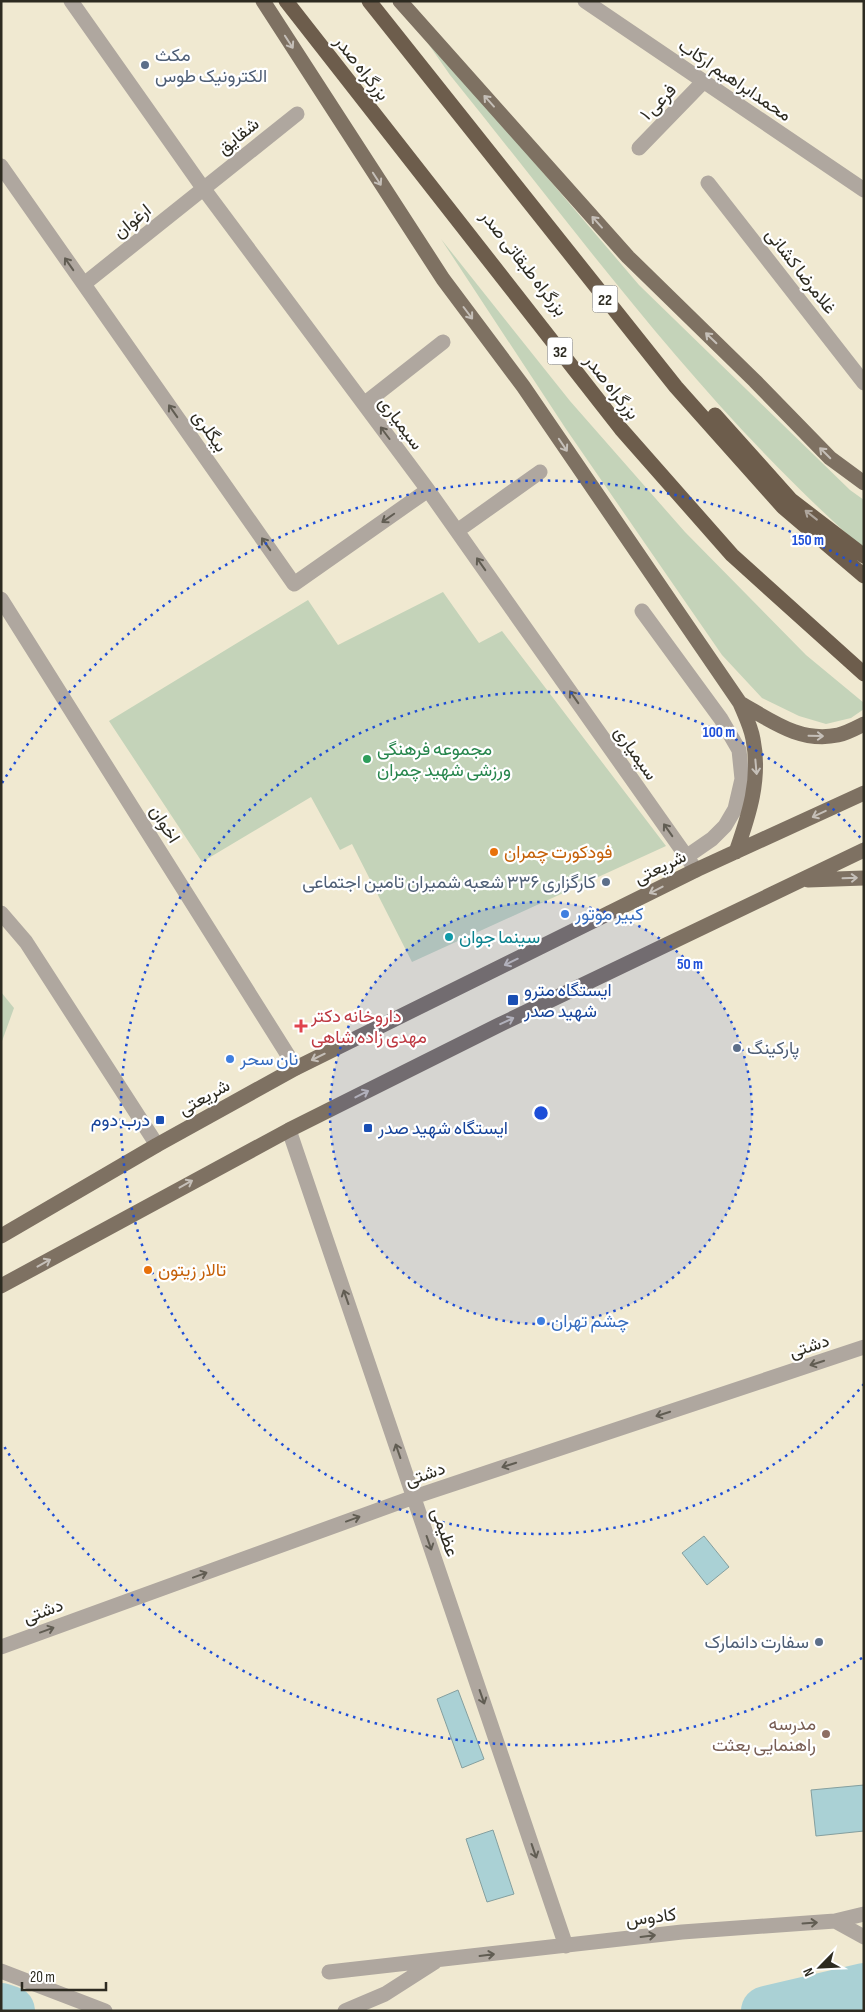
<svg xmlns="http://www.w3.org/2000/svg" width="865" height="2012" font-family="'Sofia Sans Condensed',Vazirmatn,sans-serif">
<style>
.green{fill:#c4d3b9}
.water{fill:#aad1d5;stroke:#849f9f}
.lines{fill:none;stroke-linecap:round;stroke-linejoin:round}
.river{stroke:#aad1d5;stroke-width:50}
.street{stroke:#afa79f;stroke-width:15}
.primary{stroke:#7e7162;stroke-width:15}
.highway{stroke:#6d5d4c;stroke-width:15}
.oneway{stroke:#c5bfb8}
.oneway2{stroke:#615d53}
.oneway3{stroke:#afa69d}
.ring{fill:none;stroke:#1d4ed8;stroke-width:2.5;stroke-dasharray:2.5 5}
.service-dot{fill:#5c6f8a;stroke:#fff;stroke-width:2}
.leisure-dot{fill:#2e9e5b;stroke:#fff;stroke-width:2}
.food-dot{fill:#e8710a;stroke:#fff;stroke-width:2}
.shop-dot{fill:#3f7fe0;stroke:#fff;stroke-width:2}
.culture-dot{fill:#0f9aa8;stroke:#fff;stroke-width:2}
.transit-dot{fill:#1a4fb4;stroke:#fff;stroke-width:2}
.health-dot{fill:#e0444e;stroke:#fff;stroke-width:2}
.education-dot{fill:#8d6e63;stroke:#fff;stroke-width:2}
.labels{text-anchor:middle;stroke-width:4.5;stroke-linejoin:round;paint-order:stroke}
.shield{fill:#fff;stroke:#6c6b64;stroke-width:1}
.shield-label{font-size:16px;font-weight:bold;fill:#2d2b21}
.service-label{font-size:18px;fill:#4e5e75;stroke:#fff;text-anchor:start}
.street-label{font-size:18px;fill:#2d2b21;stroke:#fff}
.leisure-label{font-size:18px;fill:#27864d;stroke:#fff;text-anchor:start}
.food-label{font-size:18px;fill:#c56008;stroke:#fff;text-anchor:start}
.shop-label{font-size:18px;fill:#366cbe;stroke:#fff;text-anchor:start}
.culture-label{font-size:18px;fill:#0d838f;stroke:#fff;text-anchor:start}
.transit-label{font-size:18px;fill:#164399;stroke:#fff;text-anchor:start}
.health-label{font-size:18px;fill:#be3a42;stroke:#fff;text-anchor:start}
.education-label{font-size:18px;fill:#785e54;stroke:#fff;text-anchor:end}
.centre{fill:#1d4ed8;stroke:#fff;stroke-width:2.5}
.ring-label{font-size:15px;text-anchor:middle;font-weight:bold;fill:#1d4ed8;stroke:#fff;stroke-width:4.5;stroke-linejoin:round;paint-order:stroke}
</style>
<rect width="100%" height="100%" fill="#f0e9d1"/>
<path class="green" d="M427,42L500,122L639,285L850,490L864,500V549C705,410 582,238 450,75Z
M441,239L570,401L685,532L806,655L864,703V709L851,718L826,724L799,716L762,698L722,655L566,429Z
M443,592L479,643L502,631L666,846L412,962L352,844L340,850L311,797L202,862L109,721L308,600L338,645Z
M1,992L14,1008L1,1044Z"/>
<path class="water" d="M704,1536L729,1567L707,1585L682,1553Z
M458,1690L484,1759L462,1768L437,1699Z
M864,1785V1831L816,1836L811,1790Z
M493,1830L514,1894L487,1902L466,1839Z"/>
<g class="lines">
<path class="river" d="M1,2008L10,2011
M766,2011L864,1988"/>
<path class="street" d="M71,1L203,188L428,490L696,870
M585,1L864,190
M639,148L704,81
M1,166L294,584L428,490
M708,183L864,383
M84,284L297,114
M364,404L443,342
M457,531L540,472
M1,599L296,1068
M642,611L721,719L739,750L742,779L735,809L725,826L712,839L686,857
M1,913L26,942L157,1145
M289,1130L566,1946
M1,1647L414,1497L864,1347
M835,1921L864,1914
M1,1971L105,2011
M329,1972L682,1932L835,1921L864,1937
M345,2011L385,1994L435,1962"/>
<path class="primary" d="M263,1L443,279L523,386L740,703C745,715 751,727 753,739C761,779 749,815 736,852
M400,1L628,257L755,381L830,458L864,483
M740,703C772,721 800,743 838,735C847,733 856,728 864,724
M808,880L864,878
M1,1236L157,1145L296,1068L696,870L864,793
M1,1286L289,1130L499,1025L864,850"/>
<path class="highway" d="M286,1L621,429L732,555L864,674
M369,1L676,387L783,507L864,576
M715,415L791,500L864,556"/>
</g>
<defs><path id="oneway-shaft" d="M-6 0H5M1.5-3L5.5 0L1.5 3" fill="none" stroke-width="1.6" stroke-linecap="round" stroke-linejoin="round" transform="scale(1.25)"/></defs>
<g class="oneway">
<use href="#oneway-shaft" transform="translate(289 42) rotate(57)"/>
<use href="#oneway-shaft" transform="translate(489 101) rotate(-132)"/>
<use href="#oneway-shaft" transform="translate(377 179) rotate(57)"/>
<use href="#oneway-shaft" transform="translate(597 222) rotate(-132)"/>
<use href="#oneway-shaft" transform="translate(468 313) rotate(53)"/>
<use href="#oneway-shaft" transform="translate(711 338) rotate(-136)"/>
<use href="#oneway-shaft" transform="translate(563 445) rotate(56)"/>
<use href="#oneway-shaft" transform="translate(825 453) rotate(-135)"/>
<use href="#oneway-shaft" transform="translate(816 736) rotate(1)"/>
<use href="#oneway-shaft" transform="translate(756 767) rotate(85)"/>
<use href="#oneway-shaft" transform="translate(819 814) rotate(155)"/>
<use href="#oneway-shaft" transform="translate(850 878) rotate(-2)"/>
<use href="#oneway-shaft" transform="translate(656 890) rotate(153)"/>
<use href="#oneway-shaft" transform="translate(511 962) rotate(154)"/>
<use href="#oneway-shaft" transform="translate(507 1021) rotate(-25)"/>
<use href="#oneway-shaft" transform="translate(318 1057) rotate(154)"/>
<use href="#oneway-shaft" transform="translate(362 1094) rotate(-27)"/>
<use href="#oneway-shaft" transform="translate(186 1184) rotate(-29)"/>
<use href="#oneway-shaft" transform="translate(44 1263) rotate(-29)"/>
</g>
<g class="oneway2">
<use href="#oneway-shaft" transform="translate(69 264) rotate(-125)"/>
<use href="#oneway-shaft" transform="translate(173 411) rotate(-125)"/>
<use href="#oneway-shaft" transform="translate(385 433) rotate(-127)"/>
<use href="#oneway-shaft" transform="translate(388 518) rotate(145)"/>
<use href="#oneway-shaft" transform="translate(266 544) rotate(-125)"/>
<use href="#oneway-shaft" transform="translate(481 564) rotate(-125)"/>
<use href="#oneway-shaft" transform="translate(574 697) rotate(-125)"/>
<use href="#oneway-shaft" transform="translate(668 830) rotate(-125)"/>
<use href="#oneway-shaft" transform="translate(346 1297) rotate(-109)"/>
<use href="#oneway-shaft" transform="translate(817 1363) rotate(162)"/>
<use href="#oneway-shaft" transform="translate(663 1414) rotate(162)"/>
<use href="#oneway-shaft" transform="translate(398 1451) rotate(-109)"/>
<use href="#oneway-shaft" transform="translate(509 1465) rotate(162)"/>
<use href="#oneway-shaft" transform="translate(353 1519) rotate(-20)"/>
<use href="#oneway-shaft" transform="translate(429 1543) rotate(71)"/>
<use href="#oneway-shaft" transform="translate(200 1575) rotate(-20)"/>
<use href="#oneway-shaft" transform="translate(47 1630) rotate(-20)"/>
<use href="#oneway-shaft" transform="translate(482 1697) rotate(71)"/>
<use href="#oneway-shaft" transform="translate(534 1851) rotate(71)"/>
<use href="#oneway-shaft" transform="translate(810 1923) rotate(-4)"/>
<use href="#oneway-shaft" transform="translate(648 1936) rotate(-7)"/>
<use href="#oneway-shaft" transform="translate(487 1955) rotate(-7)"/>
</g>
<use class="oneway3" href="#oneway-shaft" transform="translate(811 515) rotate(-142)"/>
<circle cx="541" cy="1113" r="211" fill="#1d4ed8" fill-opacity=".12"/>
<g class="ring">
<circle cx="541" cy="1113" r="211"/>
<path d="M864 1384A421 421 0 1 1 864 842"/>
<path d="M862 1658A632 632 0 0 1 2 1443M2 783A632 632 0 0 1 862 568"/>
</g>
<g class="service-dot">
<circle cx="145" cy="65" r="5"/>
<circle cx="606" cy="882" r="5"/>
<circle cx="737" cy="1048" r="5"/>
<circle cx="819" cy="1642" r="5"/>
</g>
<circle class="leisure-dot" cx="367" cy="759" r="5"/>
<g class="food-dot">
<circle cx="494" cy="852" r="5"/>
<circle cx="148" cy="1270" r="5"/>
</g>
<g class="shop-dot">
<circle cx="565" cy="914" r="5"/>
<circle cx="230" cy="1059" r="5"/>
<circle cx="541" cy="1321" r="5"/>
</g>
<circle class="culture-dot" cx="449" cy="937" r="5"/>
<g class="transit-dot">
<rect x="507" y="994" width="12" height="12" rx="2.5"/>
<rect x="155" y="1115" width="10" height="10" rx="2.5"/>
<rect x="363" y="1123" width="10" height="10" rx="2.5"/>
</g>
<path class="health-dot" d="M298.5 1018.5h5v5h5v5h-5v5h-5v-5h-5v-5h5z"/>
<circle class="education-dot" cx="826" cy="1734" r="5"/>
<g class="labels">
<g class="shield">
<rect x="592.5" y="285.5" width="25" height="27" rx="4"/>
<rect x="547.5" y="337.5" width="25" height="27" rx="4"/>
</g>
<g class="shield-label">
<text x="605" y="305">22</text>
<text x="560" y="357">32</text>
</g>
<g class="service-label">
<text x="155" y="61">مکث<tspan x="155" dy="21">الکترونیک طوس</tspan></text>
<text x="596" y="888" text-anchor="end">کارگزاری ٣٣۶ شعبه شمیران تامین اجتماعی</text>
<text x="747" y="1054">پارکینگ</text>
<text x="809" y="1648" text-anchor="end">سفارت دانمارک</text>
</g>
<g class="street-label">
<text transform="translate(362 68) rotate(52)" y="6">بزرگراه صدر</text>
<text transform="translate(735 80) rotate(34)" y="6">محمدابراهیم ارکاب</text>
<text transform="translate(658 102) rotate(-46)" y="6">فرعی ۱</text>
<text transform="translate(238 136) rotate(-39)" y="6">شقایق</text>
<text transform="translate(132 221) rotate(-39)" y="6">ارغوان</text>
<text transform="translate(524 263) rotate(52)" y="6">بزرگراه طبقاتی صدر</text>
<text transform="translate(801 271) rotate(52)" y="6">غلامرضا کشانی</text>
<text transform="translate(612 387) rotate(52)" y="6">بزرگراه صدر</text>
<text transform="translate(401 423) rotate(53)" y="6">سیمیاری</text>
<text transform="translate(210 431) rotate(55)" y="6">بیگلری</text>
<text transform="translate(636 753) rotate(55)" y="6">سیمیاری</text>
<text transform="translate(165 824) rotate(58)" y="6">اخوان</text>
<text transform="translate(660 867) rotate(-26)" y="6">شریعتی</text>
<text transform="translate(204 1097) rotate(-29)" y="6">شریعتی</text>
<text transform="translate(809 1346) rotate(-18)" y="6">دشتی</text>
<text transform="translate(425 1474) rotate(-19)" y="6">دشتی</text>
<text transform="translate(445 1532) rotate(71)" y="6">عظیمی</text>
<text transform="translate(43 1611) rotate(-20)" y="6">دشتی</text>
<text transform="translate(651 1917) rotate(-7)" y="6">کادوس</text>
</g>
<g class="leisure-label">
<text x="377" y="755">مجموعه فرهنگی<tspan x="377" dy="21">ورزشی شهید چمران</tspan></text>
</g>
<g class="food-label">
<text x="504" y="858">فودکورت چمران</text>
<text x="158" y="1276">تالار زیتون</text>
</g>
<g class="shop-label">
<text x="575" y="920">کبیر موتور</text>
<text x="240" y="1065">نان سحر</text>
<text x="551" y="1327">چشم تهران</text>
</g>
<g class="culture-label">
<text x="459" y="943">سینما جوان</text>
</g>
<g class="transit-label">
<text x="524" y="996">ایستگاه مترو<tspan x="524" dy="21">شهید صدر</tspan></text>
<text x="150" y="1126" text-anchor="end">درب دوم</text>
<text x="378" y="1134">ایستگاه شهید صدر</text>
</g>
<g class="health-label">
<text x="311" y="1022">داروخانه دکتر<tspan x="311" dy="21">مهدی زاده شاهی</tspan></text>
</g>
<g class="education-label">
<text x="816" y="1730">مدرسه<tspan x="816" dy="21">راهنمایی بعثت</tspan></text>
</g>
</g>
<circle cx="541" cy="1113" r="8" class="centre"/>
<g class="ring-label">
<text x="808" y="545">150 m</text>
<text x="719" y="737">100 m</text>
<text x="690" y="969">50 m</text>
</g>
<rect width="865" height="2012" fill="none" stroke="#2d2b21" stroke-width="5"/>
<g transform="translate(820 1967) rotate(246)" stroke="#ffffff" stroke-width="4" paint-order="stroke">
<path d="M0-4L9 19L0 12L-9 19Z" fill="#2d2b21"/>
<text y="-8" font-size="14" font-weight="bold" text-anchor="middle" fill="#2d2b21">N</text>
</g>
<path d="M22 1982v8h84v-8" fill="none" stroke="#2d2b21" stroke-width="2.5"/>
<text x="30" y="1982" font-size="15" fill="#2d2b21" stroke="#ffffff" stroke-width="4" paint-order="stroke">20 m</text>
</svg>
